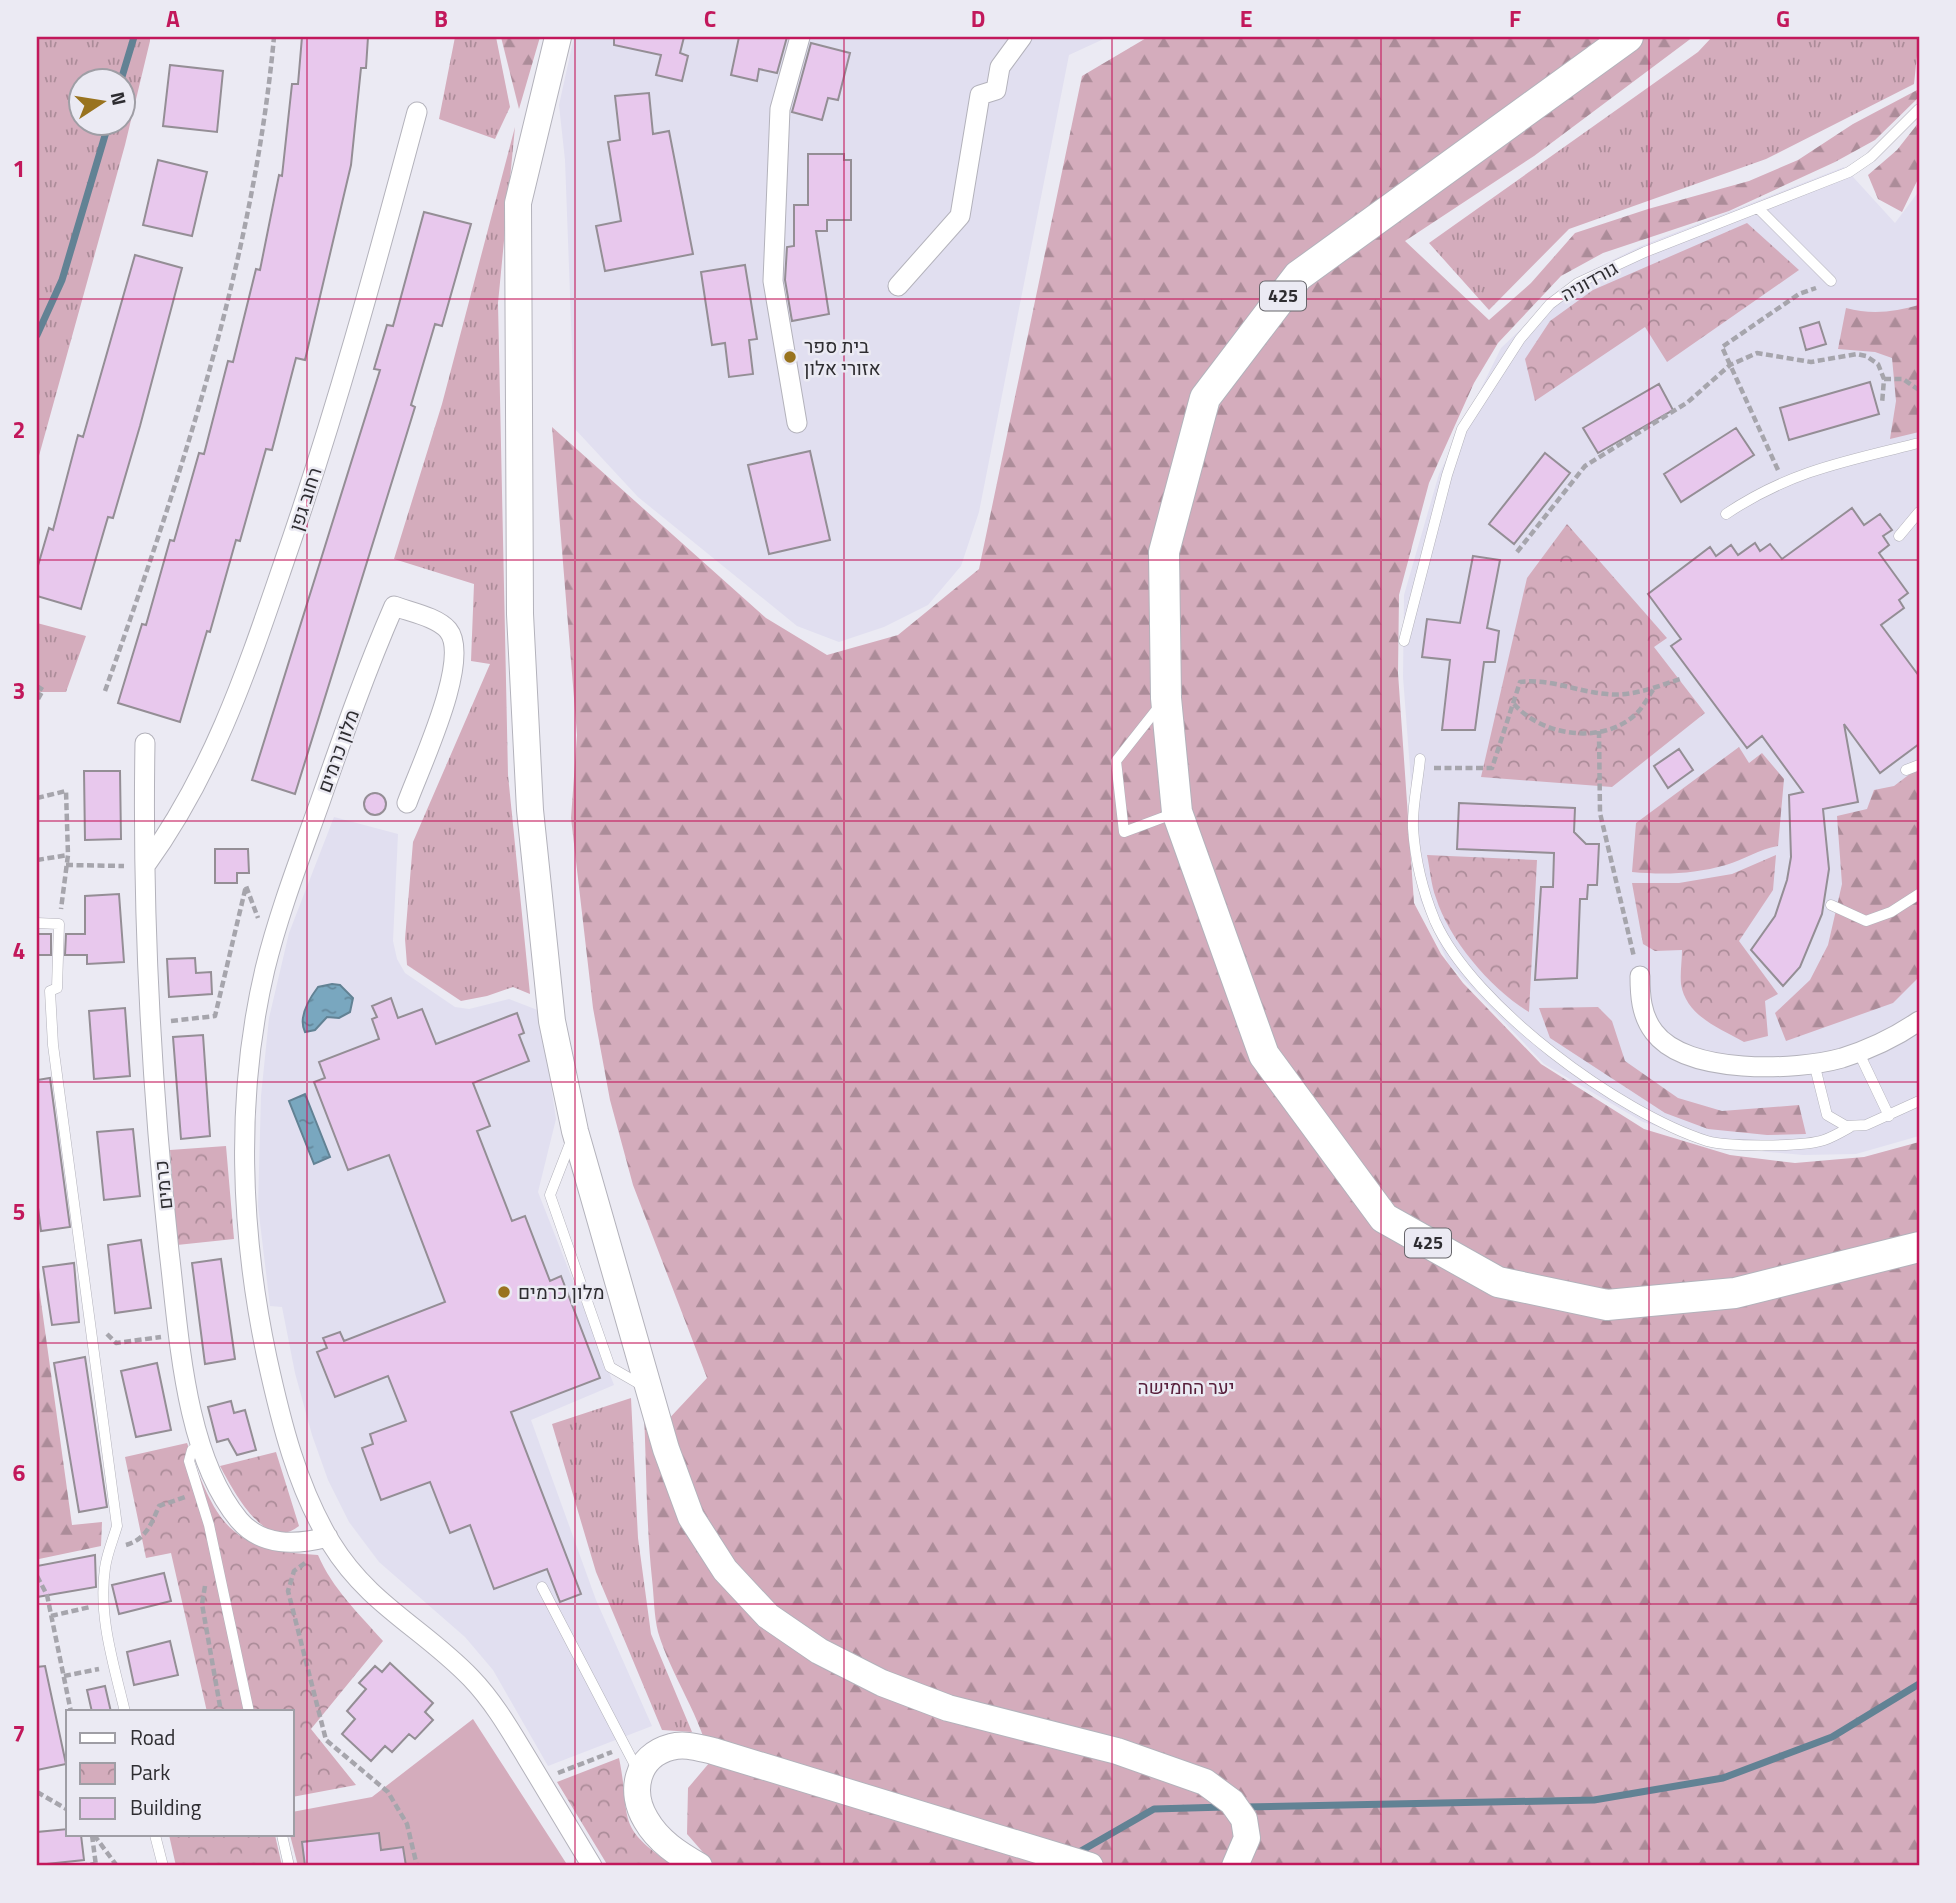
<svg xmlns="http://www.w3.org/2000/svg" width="1956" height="1903" font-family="'Titillium Web',Heebo,sans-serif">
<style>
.built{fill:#e1dff0}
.grass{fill:url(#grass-tufts);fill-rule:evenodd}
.forest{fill:url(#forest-firs)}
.park{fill:url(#park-crowns)}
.pitch{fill:#d4acbc}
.water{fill:url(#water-ripples);stroke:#628294;stroke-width:2}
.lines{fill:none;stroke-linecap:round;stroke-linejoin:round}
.stream{stroke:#628294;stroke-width:7}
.building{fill:#e8c8ed;stroke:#948e95;stroke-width:2}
.service-casing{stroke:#b3b2bb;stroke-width:11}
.minor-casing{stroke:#b3b2bb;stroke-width:21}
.secondary-casing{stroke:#b3b2bb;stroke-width:28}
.primary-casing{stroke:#b3b2bb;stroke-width:32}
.path{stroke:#a6a5ac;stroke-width:4.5;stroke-dasharray:7 3.5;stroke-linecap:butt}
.service{stroke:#fff;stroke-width:10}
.minor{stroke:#fff;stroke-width:19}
.secondary{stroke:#fff;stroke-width:26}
.primary{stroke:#fff;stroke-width:30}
.grid{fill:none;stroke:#c2185b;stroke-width:2;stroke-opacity:0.55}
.poi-dot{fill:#99731e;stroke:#ebeaf3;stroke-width:2.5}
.labels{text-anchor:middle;stroke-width:5;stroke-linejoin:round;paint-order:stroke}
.shield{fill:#ebeaf3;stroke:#67666b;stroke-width:2}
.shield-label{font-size:18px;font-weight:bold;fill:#2e2d31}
.street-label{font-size:19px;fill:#2e2d31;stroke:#ebeaf3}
.poi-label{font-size:19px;fill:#2e2d31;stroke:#ebeaf3;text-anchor:start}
.park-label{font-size:19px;fill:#58203c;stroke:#ebeaf3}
.neatline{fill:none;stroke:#c2185b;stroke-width:2.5}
.grid-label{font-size:23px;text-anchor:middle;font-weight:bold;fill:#c2185b}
</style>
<defs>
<pattern id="grass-tufts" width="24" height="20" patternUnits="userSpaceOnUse" patternTransform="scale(1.75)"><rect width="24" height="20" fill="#d4acbc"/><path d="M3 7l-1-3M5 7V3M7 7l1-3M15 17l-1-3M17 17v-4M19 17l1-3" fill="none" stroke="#ac8c99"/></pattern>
<pattern id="forest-firs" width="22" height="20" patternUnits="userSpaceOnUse" patternTransform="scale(1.75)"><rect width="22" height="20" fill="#d4acbc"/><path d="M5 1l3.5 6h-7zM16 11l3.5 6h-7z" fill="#ac8c99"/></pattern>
<pattern id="park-crowns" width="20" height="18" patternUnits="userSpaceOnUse" patternTransform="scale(1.75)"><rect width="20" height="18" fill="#d4acbc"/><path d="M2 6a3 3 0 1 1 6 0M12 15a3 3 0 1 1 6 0" fill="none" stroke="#ac8c99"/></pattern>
<pattern id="water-ripples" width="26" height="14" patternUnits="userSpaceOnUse" patternTransform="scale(1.75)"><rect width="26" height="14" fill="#79a7bf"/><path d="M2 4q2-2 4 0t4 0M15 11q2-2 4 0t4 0" fill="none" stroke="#64889c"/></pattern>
</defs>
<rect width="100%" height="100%" fill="#ebeaf3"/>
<path class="built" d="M574,37H1108L1069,55L979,512L961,566L928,605L884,627L839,642L797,626L638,497L575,429L565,160L559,105Z
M1844,167L1895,223L1919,191V1136L1856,1154L1803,1155L1735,1149L1643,1122L1544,1064L1448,963L1420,899L1403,677L1404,595L1439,474L1501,348L1574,279L1641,246Z
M334,817L398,834L393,941L397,959L405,973L455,1007L469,1009L509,999L540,1011L556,1119L538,1192L614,1385L531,1420L596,1600L652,1726L548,1766L493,1670L465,1637L379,1562L349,1522L328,1480L312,1435L295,1373L282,1307L270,1306L258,1206L261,1096L269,1018L289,933Z"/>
<path class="grass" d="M37,37H150V41L125,145L37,463ZM122,80V122H80V80Z
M455,37H496L510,107L495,139L439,119Z
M1712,37H1919L1914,84L1766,159L1569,229L1489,310L1429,243L1698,52Z
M515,127L498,303L508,775L530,994L513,987L487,996L461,1001L407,965L405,939L413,842L490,664L471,661L474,584L394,559L442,404Z
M37,623L86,636L66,692H37Z
M631,1398L638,1538L651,1634L692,1732L662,1730L596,1572L552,1424Z"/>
<path class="forest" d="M501,37H540L519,109Z
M1148,37H1693L1534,156L1405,241L1489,320L1531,283L1575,233L1648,209L1749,181L1798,160L1853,124L1919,89V97L1875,140L1835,162L1729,211L1603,253L1561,276L1498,343L1474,383L1429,483L1399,595L1398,673L1414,903L1441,954L1463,983L1541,1064L1644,1129L1730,1155L1795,1163L1864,1157L1919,1142V1866H715L687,1834L688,1788L710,1762C703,1719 671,1676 658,1632C654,1616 654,1596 652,1579C645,1513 647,1446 642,1380L664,1424L707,1378L633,1185L610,1100L593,1008L571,818L577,735L552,427L766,618L827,655L898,635L979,569L1082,76Z
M1919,122V177L1902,212L1878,199L1868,175L1897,150Z
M1919,305V432L1890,439L1896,401L1892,358L1875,352L1838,349L1846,308C1871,315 1895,312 1919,305Z
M1739,747L1749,763L1762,753L1784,779L1778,846C1759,849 1744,860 1726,865C1694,874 1665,875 1632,872L1636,823Z
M1919,767V977L1893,1003L1786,1041L1775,1013L1810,980L1828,945L1842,884L1837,816L1867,809L1874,790L1894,786Z
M1598,1007L1612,1021L1625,1061L1678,1098L1722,1111L1799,1105L1806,1134L1767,1135L1708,1129L1665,1113L1550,1038L1539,1008Z
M37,1273L72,1525L102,1522L101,1546L39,1559L37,1556Z"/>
<path class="park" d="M1747,223L1799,270L1667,362L1645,327L1535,401L1525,359L1550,321L1593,290Z
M1567,524L1667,638L1654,647L1705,713L1612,787L1481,777L1527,578Z
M1427,855L1537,860L1529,1012C1492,990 1449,940 1436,898C1431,885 1430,869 1427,855Z
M1776,855L1773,890L1739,941L1778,994L1765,1001L1768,1036L1744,1042C1719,1028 1686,1016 1681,984C1680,973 1682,961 1682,950L1655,951L1643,944L1632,883H1679L1732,874Z
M226,1146L234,1239L177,1245L170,1150Z
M187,1443C216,1521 227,1551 318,1555C332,1588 359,1614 383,1641L311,1729L356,1785L292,1797V1712H207L171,1553L146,1558L125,1457Z
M276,1452L299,1526C265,1554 232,1488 220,1466Z
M619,1758C632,1821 613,1825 674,1866H608L557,1782Z
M169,1835H275L282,1866H176Z"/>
<path class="pitch" d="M473,1719L568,1866H298L290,1835L292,1812L372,1797Z"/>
<path class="water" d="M332,984L340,985L353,998L350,1012L339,1018L327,1017L315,1030L305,1032C298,1018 309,999 318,987Z
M305,1094L330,1157L314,1164L289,1101Z"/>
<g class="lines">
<path class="stream" d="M121,80L134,37
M37,335L62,280L109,122
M1244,1807L1594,1800L1723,1778L1832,1737L1919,1684
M1074,1855L1154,1809L1225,1807"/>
</g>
<path class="building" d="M302,37H368L366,68H361L351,165L305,360L296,358L272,450L266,449L240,541L236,540L210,632L207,631L180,722L118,703L142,624L146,625L170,540L174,541L199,453L204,454L228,361L233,362L256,269L260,270L279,175L282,176L292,84H298Z
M614,37H684L680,53L688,56L682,81L656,75L661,55L614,45Z
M739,37H787L777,73L759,69L757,81L731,75Z
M811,43L850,53L838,100L828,98L822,120L792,112Z
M170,65L223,71L217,132L163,126Z
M649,93L653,134L669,131L693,254L605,271L596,226L621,221L608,142L620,140L615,96Z
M808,154H844V160H851V220H827V231H816L829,314L792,321L785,280L787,247L794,246V205H808Z
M158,160L207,172L192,236L143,225Z
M424,212L471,224L442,326L435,324L411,405L415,407L403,446L295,794L252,780L380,370L374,369L387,325L393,326Z
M135,255L182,268L140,426L113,518L108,517L81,609L37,596V569L49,528L53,530L78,435L83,437Z
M745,265L757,339L749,340L753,374L729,377L725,343L712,345L701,272Z
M1819,322L1826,344L1806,350L1800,328Z
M1870,382L1879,414L1789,440L1780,408Z
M1659,384L1673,410L1598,453L1583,428Z
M1736,428L1754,455L1681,502L1664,474Z
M810,451L830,540L769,554L748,465Z
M1545,453L1570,473L1514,544L1489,524Z
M1852,508L1864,525L1880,514L1892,530L1883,536L1889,545L1879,553L1908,593L1899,600L1904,608L1881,625L1919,676V744L1880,773L1844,724L1858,802L1823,809L1829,869L1822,914L1800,967L1783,986L1751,950L1775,916L1787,880L1791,857L1789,795L1803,792L1762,736L1747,748L1671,646L1681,639L1648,594L1710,547L1716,556L1731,545L1738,555L1755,543L1760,551L1770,544L1782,559Z
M1473,556L1500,560L1487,628L1499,631L1495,662H1484L1475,730H1442L1450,660L1422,657L1427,619L1460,623Z
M1679,749L1693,770L1668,788L1654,766Z
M84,771H120L121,839L85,840Z
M364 804a11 11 0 1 1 22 0a11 11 0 1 1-22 0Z
M1459,803L1575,808L1574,832L1586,844H1599L1597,885H1588L1587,899H1580L1577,978L1535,980L1541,887H1553L1554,853L1457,849Z
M215,849H248L249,873H237V883H215Z
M119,894L124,962L87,964V955H65L66,934H85V896Z
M37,934H51V955H37Z
M195,958L196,973L211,972L212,994L169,997L167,959Z
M391,998L398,1018L422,1009L436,1044L517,1013L524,1033L519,1035L529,1061L473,1083L490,1126L477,1131L512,1221L525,1216L550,1281L561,1276L600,1378L511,1412L581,1594L560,1602L547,1569L494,1589L470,1525L450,1533L430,1482L381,1500L362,1448L373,1444L370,1434L406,1421L388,1376L335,1397L317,1352L327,1348L323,1338L340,1332L344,1341L445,1302L389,1155L348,1170L314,1082L325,1078L319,1062L379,1039L372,1019L377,1017L372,1006Z
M125,1008L130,1076L94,1079L89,1011Z
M203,1035L210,1136L181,1139L173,1037Z
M50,1078L70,1227L41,1231L37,1200V1080Z
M133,1129L140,1196L104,1200L97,1132Z
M141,1240L151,1308L115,1313L108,1245Z
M221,1259L235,1359L205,1364L192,1263Z
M74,1263L79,1322L52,1325L43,1267Z
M85,1357L107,1507L79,1512L54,1363Z
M157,1363L171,1430L136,1437L121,1371Z
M231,1401L234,1413L245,1410L256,1450L237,1455L228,1439L217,1442L208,1407Z
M95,1555L96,1587L37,1597V1566Z
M164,1573L171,1601L119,1614L112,1585Z
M170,1641L178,1675L134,1685L127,1652Z
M390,1663L433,1703L425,1712L433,1720L415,1739L409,1734L392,1752L385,1746L371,1761L342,1734L355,1719L347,1711L366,1689L359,1683L375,1666L382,1672Z
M45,1666L66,1764L37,1770V1667Z
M105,1686L111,1712H92L87,1690Z
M68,1829V1835H81L84,1860L37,1865V1832Z
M379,1833L381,1850L403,1847L406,1866H305L302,1842Z"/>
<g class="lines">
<defs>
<path id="service" d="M1758,208L1831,281
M1726,514C1790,471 1846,461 1919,443
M1899,536L1919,512
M1404,641L1447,475L1462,429L1520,339L1550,304L1578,283L1645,252L1849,172L1871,157L1919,109
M1161,704L1116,761L1124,832L1175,813
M1420,759C1418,782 1412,806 1413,828C1415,859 1423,892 1435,921C1473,1006 1619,1113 1707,1141C1727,1147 1804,1147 1824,1140C1833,1137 1843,1131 1852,1126
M1906,770L1919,765
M1831,905L1866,921L1891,912L1919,894
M37,923L59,924L57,988L50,991L53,1045L117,1526C113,1540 107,1553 105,1568C98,1617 114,1665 125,1712
M1858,1051L1889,1116
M1814,1063L1827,1115L1846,1126L1866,1125L1919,1101
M571,1141L550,1195L610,1367L643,1386
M202,1446L192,1450L189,1461L209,1525L249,1712
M542,1587L637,1769
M155,1835L163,1866
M282,1835L289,1866"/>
<path id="minor" d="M898,286L960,216L980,95L996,90L1000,67L1022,37
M797,423L773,281L780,109L800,37
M145,743C142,913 151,1082 169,1251C179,1333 184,1454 239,1520C262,1547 296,1545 328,1537
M407,803C419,769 472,659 448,630C437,617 410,612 394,606C366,670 343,736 320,802C300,858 279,912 265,969C235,1096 240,1231 267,1358C281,1422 297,1487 331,1543C369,1605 423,1628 471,1678C494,1702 510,1730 527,1758C549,1794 570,1830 592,1866
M145,866C213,772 246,673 283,565C335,416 376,265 417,112
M1640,976C1640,995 1641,1015 1654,1032C1686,1075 1796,1071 1842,1058C1868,1050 1897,1036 1919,1021"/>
<path id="secondary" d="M558,37L518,203L520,614L530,810L552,1021L575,1131L666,1449L691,1517L725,1570L768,1616L819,1651L882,1683L948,1708L1117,1751L1205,1782L1232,1802L1244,1819L1247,1838L1235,1866
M699,1866C678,1854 658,1841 646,1820C629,1792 636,1756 671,1747C685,1743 699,1748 713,1751L1090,1866"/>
<path id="primary" d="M1628,37L1298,276L1205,398L1164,552L1166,698L1177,812L1264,1055L1384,1218L1498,1282L1607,1305L1735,1293L1919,1247"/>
</defs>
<use href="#service" class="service-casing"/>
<use href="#minor" class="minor-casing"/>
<use href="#secondary" class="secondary-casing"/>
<use href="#primary" class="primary-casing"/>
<path class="path" d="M1884,379H1903L1919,390
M1778,470L1722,347L1799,294L1816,288
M1517,552L1585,466L1688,402L1730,365L1757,353L1811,362L1857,354L1866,356L1878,364L1884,379L1882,404
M37,686L43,690L37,701
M105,691C180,479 253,262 274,37
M1514,704C1542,736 1603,746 1637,713C1644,706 1649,695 1655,687
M1599,731L1600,813L1634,957
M1434,768H1492L1520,682C1549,678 1578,692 1607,694C1633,697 1658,686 1683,678
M37,798L66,791L68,855L61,909
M37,860L68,855
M66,865L124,866
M171,1021L215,1016L246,886L258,918
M107,1334L116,1343L161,1337
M126,1545C146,1539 151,1525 159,1506L185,1497
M305,1563L294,1571L288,1591L326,1740L388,1792L407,1824L417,1866
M37,1576L47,1595L71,1712
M205,1586L202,1604L221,1712
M51,1616L90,1607
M64,1676L99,1669
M558,1773L612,1752
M37,1792L68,1810
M92,1835L96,1866
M94,1835L117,1866
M80,1866L95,1864"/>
<use href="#service" class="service"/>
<use href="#minor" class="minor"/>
<use href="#secondary" class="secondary"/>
<use href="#primary" class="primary"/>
</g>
<path class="grid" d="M307,37V1866M575,37V1866M844,37V1866M1112,37V1866M1381,37V1866M1649,37V1866M37,299H1919M37,560H1919M37,821H1919M37,1082H1919M37,1343H1919M37,1604H1919"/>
<g class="poi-dot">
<circle cx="790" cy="357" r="7"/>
<circle cx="504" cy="1292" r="7"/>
</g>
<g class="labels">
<g class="shield">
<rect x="1260" y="281.5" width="46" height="29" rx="5"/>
<rect x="1405" y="1228.5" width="46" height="29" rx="5"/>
</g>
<g class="shield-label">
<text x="1283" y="302">425</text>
<text x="1428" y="1249">425</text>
</g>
<g class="street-label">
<text transform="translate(1589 281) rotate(-29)" y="7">גורדוניה</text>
<text transform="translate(305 499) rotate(-72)" y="7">רחוב גפן</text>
<text transform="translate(338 751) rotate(-70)" y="7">מלון כרמים</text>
<text transform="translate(163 1185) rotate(-96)" y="7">כרמים</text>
</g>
<g class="poi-label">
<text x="804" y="353">בית ספר<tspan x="804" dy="22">אזורי אלון</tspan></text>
<text x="518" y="1299">מלון כרמים</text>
</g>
<g class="park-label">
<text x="1186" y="1394">יער החמישה</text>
</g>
</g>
<rect width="1956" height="1903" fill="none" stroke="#ebeaf3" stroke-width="77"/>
<rect x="66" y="1710" width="228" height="126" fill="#ebeaf3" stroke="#9f9ea5" stroke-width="2"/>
<rect x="80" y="1733" width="35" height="10" fill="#ffffff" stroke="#9f9ea5" stroke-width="2"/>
<text x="130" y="1745" font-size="21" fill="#2e2d31">Road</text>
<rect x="80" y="1763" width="35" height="21" fill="url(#park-crowns)" stroke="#9f9ea5" stroke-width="2"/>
<text x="130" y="1780" font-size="21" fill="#2e2d31">Park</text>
<rect x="80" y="1798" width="35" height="21" fill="#e8c8ed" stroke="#9f9ea5" stroke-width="2"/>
<text x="130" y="1815" font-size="21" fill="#2e2d31">Building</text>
<g transform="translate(102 102) rotate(78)"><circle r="33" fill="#ebeaf3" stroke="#9f9ea5" stroke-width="2"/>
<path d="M0-5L12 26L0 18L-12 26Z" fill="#99731e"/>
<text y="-10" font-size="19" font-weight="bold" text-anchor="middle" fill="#2e2d31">N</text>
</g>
<rect x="38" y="38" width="1880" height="1826" class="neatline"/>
<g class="grid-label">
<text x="173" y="27">A</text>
<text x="441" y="27">B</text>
<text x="710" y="27">C</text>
<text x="978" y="27">D</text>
<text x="1246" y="27">E</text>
<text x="1515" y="27">F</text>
<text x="1783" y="27">G</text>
<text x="19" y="177">1</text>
<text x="19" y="438">2</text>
<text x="19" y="699">3</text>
<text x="19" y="959">4</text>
<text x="19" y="1220">5</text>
<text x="19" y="1481">6</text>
<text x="19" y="1742">7</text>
</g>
</svg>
